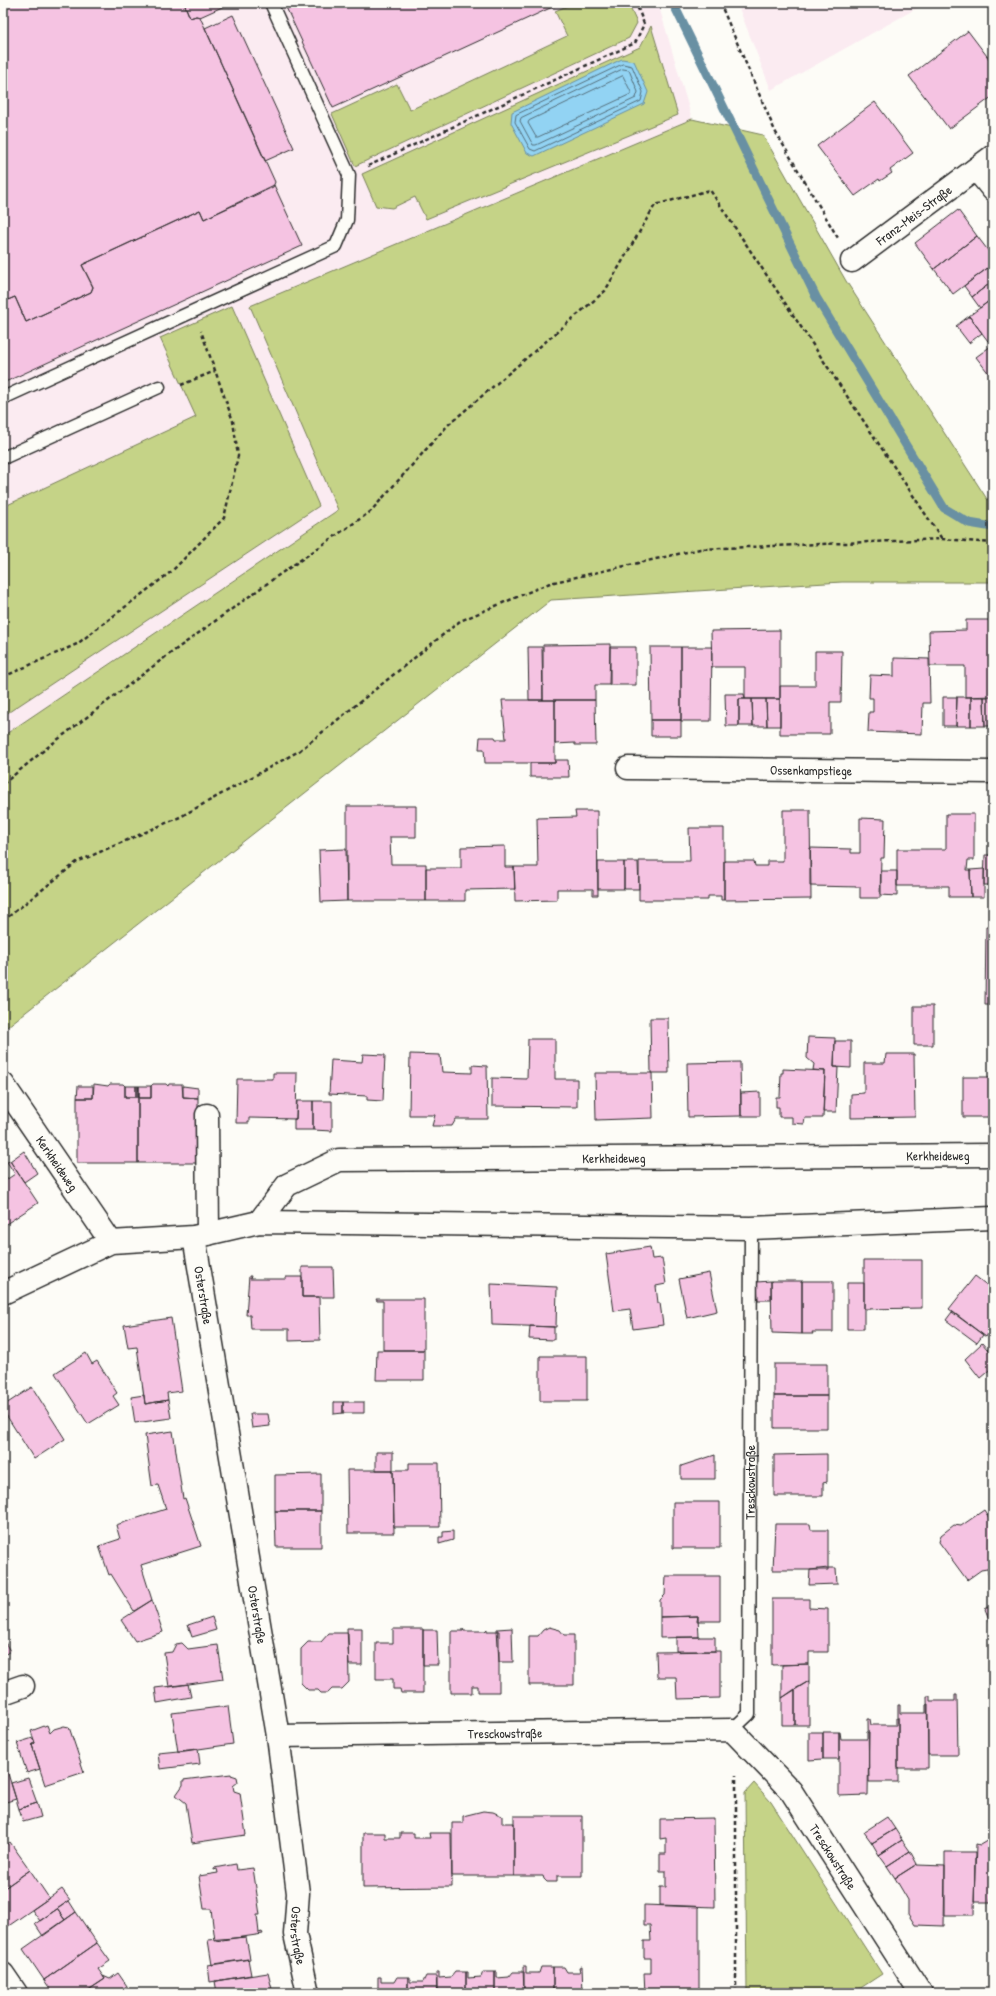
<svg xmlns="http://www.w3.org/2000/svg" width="996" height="1996" font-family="'Patrick Hand',sans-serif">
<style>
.built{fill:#fbebf1}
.green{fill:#c5d387;stroke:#787f59}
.water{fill:#92d3f3;stroke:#6990a3}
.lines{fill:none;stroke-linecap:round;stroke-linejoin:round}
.shore{stroke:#546e7b;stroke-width:1}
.stream{stroke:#6990a3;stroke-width:9}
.building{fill:#f5c3e2;stroke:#2b2b2b}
.service-casing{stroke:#2b2b2b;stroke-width:15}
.minor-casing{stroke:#2b2b2b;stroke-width:25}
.path{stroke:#2b2b2b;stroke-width:2.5;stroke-dasharray:4 3;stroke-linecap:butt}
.service{stroke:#fdfcf7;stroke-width:12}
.minor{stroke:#fdfcf7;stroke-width:22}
.labels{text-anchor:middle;stroke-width:3;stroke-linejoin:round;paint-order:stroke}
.street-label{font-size:13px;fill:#2b2b2b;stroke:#fdfcf7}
</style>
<rect width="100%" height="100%" fill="#fdfcf7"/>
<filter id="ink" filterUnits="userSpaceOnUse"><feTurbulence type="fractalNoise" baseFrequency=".025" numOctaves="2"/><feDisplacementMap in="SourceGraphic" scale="8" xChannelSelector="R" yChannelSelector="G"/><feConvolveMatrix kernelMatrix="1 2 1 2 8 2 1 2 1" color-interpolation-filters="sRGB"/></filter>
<g filter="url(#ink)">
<path class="built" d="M3,3H658L692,119L250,306L338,510L3,736Z
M737,3H926L771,90Z"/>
<path class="green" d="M574,3H628L637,23L629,38L355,166L332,114L397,84L410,110L567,36L555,11Z
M651,26L678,115L426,219L415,197L392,208L376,206L362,174L640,47Z
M692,119L763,135L846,281L987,499L993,500V582H842L551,600L3,1030V736L338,510L250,306Z
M232,306L319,506L3,716V507L196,417L160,338Z
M754,1783L771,1802L882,1974L853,1993H747L745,1793Z"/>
<path class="water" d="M622,59L634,61L648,92L644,104L534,156L527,153L511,123L512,112Z"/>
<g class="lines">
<path class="shore" d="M623,64L632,66L643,92L641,101L535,151L530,149L515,122L516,115Z
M623,69L629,70L638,92L636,98L536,145H533L520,121L521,118Z
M623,76L631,92V94L538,137H536L528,123L529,121Z"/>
<path class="stream" d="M673,3L816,297L944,508L969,523L993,527"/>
</g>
<path class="building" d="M3,3H184L190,18L196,16L200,17L275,182L273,187L204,219L200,210L82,265L93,287L91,292L26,322L15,297L3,302Z
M184,3H231L200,17L196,16L190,18Z
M284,3H561L333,108Z
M233,15L294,148L265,161L205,28Z
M968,31L993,64V96L949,129L909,76Z
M875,102L913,153L890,170L892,173L880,181L879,179L855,196L817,146Z
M274,185L302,246L3,383V302L15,297L26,322L91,292L93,287L82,265L200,210L204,219Z
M958,210L977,236L934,269L915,243Z
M977,236L993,257V264L953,294L934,269Z
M993,264V281L972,297L964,286Z
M993,281V298L980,308L972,297Z
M993,298V338L988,341L969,316Z
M969,316L982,333L969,343L956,326Z
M991,346L993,348V379L976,357Z
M966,620H993V696L965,697V666H930L929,631L966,630Z
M780,630V699H745V667H712L711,631Z
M610,644V685H595V700H543V645Z
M528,647H542L543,700H529Z
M610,647H636V685H609Z
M650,647H681V720H651Z
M681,647H712L711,721H681Z
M815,651H842L841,702H830V734H780V686H815Z
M894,658L929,659L930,703H923L922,734L868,732L869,712H873V698H869L870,675L894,676Z
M725,694H744L745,699H739V726H726Z
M943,697H957L956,726H943Z
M957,697H971V726H956Z
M971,697H984L985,726H971Z
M984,697H993V726H985Z
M739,699H752L753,726H739Z
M752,699H766L767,726H753Z
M766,699H780V726H767Z
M502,700H555V763H485L484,749H479L480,737H495L496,739H506Z
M555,700H595L596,745H575V743L555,744Z
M651,720H681V736H651Z
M555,760H568L569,777H530V763H555Z
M347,806H416V837H390L391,864H426V901H347Z
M783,810H810L811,899L724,900V861H754L755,866H767V861H783Z
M575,811H597L598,895H593V889H557V900L515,901L514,867H538L537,818L576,817Z
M946,814H974V860H968L967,870H970L971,897H949V886H897V849H946Z
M860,818L885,819L884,858H881L880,898H860V887L810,886V848L851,849V853H860Z
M689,828H724V900H721V896H708V900H639V861H690Z
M505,846V867H514L515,889L465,890V901H426V868H461V847Z
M346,849L347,901L321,902L319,850Z
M985,855H993V885H984Z
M598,862H624V889H598Z
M624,862H638L639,889H624Z
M984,869V897H971L970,870Z
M881,871H897V896L881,895Z
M986,927H993V1005H985Z
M914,1006H933V1045H914Z
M650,1018H668L669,1073H651Z
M808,1037L835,1038L834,1067H838L836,1112H823L825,1071L813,1070L814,1064L807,1058Z
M528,1039H555V1079H577V1107L492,1106V1078L527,1079Z
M835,1041H851V1068L834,1067Z
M363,1054L385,1055L383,1101L367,1100V1096L329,1094L331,1060L362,1062Z
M410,1054L440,1055L442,1072L472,1073V1065L487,1066L488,1119H456L452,1126H432L435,1115H409Z
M886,1054H914L915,1117L851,1118V1094L864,1093V1063H885Z
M740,1062L741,1116L688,1117L687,1063Z
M783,1069L825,1071L823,1118H805L804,1124L792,1123V1117H779V1107H776V1097H780L781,1073H783Z
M273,1073H297L296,1119L249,1118V1123H236L237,1079H273Z
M595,1073H652L653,1118L596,1120Z
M963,1077H993V1117H963Z
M94,1084L108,1086L110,1084H123L125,1086V1097H136V1086H138V1163H77V1098H93Z
M153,1084H166L168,1086L169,1084H182L183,1097L198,1098V1163H138V1086H139V1098H151V1086Z
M78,1086H93V1098H77Z
M125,1086H136V1097H125Z
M139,1086H151V1098H139Z
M183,1086L198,1088V1098L183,1097Z
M760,1092V1116H741V1093Z
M297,1101H313V1130H294V1119H296Z
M313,1101H332V1131L313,1130Z
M24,1151L37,1173L24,1182L10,1161Z
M10,1161L38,1203L3,1226V1182L15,1174L7,1162Z
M650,1247L652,1259L662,1258L666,1284L656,1286L658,1303H660L663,1325L633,1329L630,1309L614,1311L606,1254Z
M864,1260H922V1308L864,1309Z
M302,1267H333L334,1297H302Z
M709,1273L717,1311L687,1318L679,1279Z
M249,1276H251L250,1279H286V1277H302V1297H319L320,1340L289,1341V1329H251L250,1315H246Z
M975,1276L993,1290V1327L986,1337L949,1309Z
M771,1281H802V1334L772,1333Z
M771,1281V1300H758L757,1282Z
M802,1281H833V1332H812L813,1334H802Z
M847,1283H864V1329H847Z
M491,1284L557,1287L556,1327L492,1325Z
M376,1299H424V1350H383V1301H377Z
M952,1312L983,1335L977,1343L946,1320Z
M171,1318L182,1391L167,1393L168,1400L145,1404L137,1347L128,1348L124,1325Z
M530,1326L554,1327V1340L529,1339Z
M982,1343L993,1356V1367L980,1378L965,1359Z
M377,1350H424V1380H376Z
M86,1353L92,1364L97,1361L117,1393L113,1396L119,1405L88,1424L55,1373Z
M540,1356H587V1401H540Z
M774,1364H827V1396H774Z
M32,1387L65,1439L34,1459L3,1410V1406Z
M144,1395L145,1404L168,1400L171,1418L135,1423L131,1397Z
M774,1396H827V1428H774Z
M334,1402H343V1413L334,1414Z
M343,1402H364V1413H343Z
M250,1414H268L270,1426L252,1428Z
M173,1431L183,1499L185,1498L201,1546L141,1565L152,1600L134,1611L111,1574L109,1575L99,1546L120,1539L116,1525L166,1509L158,1485L152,1486L145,1435Z
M376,1452H393V1470H376Z
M827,1454V1482L823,1483V1496H774V1455Z
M715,1455V1479H681V1466Z
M409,1463H439L440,1527H394L393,1470H409Z
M347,1470H393L394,1533H348Z
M321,1474V1511H275V1475Z
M673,1502H720V1548H673Z
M984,1510L993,1524V1568L981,1570L967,1580L939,1542L941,1535L954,1525L961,1526Z
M275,1511H321V1547H276Z
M775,1524H810L811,1530H828V1570H773Z
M453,1531V1540L439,1544V1537H443V1532Z
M828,1568H836L837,1584L809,1585L810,1570Z
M993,1568V1580L988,1574V1569Z
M666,1576H720V1621H697L698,1616L660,1617V1600L665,1595Z
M772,1599H809V1608L828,1609V1652H809V1664L772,1665Z
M152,1600L163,1632L135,1641L121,1620Z
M993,1605V1629L985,1609Z
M698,1616L699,1637L660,1638V1617Z
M212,1617L216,1630L192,1637L188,1625Z
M549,1627L560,1630L564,1635H574V1685H529V1636H538L543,1630Z
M347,1628H362V1665H349Z
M512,1628L513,1662H499L497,1629Z
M393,1629H423V1693H401L400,1689H393V1679H376V1643H393Z
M463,1629L464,1631H485L487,1629V1631H499V1692H478V1686H472V1693H451V1631H463Z
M423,1630H437L438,1665H423Z
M329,1633H348L349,1682L342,1689H332L328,1693H321L318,1690H308L301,1683V1649L308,1642H321Z
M676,1637H715V1651H676Z
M3,1639L10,1651L3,1656Z
M182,1643L188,1649L218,1645L223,1679L169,1687L164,1653L172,1652L176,1644Z
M720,1651V1698L677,1699L676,1677H657L656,1652Z
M809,1664V1681L782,1698V1665Z
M809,1681V1725H795V1689Z
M188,1684L191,1697L157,1703L155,1688Z
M795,1689V1725H782V1698Z
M955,1695H957L958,1755H928L927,1696H930V1701H955Z
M928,1704V1768H898V1705H900V1713H926V1705Z
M228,1706L233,1744L178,1752L172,1713Z
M896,1718H898V1782H869L868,1719H870L871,1725H896Z
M47,1725L50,1733L54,1729L64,1726L69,1727L84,1772L45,1785L32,1745L35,1743L31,1731Z
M809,1732H823V1759L809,1760Z
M823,1732H839V1759H823Z
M839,1732H840L841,1739H867V1732H869L868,1795L839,1796Z
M33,1738L35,1743L32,1745L40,1769L27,1773L17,1743Z
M198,1749L200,1764L160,1769L158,1753Z
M3,1758L16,1799L3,1803Z
M231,1774V1775L237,1777L238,1782L233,1786L234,1791L240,1793L246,1835L192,1843L186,1803L176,1795L183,1785V1780Z
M28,1778L37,1803L19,1809L11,1783Z
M37,1803L41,1817L23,1822L19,1809Z
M483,1811L493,1812L502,1816V1823H514V1876H452V1823H463V1816Z
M514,1816H582V1876H557V1882H547L544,1879L543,1876H514Z
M887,1817L895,1829L872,1843L864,1832Z
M714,1818L715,1907L660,1905V1887H666V1871H660V1854H666V1838L660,1839V1819Z
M895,1829L902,1840L879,1855L872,1843Z
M363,1833H385V1838H400V1833H414V1838H430L429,1833H451L452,1887L363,1888Z
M990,1839L993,1844V1898H991V1902H974L976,1844L980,1845Z
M902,1840L910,1851L887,1866L879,1855Z
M10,1842L30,1870L3,1889V1847Z
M910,1851L917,1864L895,1878L887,1866Z
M945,1852H975L974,1915H945Z
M236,1864L237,1870L253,1868L260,1915H257L259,1933L262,1932L263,1934L215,1941L211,1909H204L199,1876L218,1873L217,1869L214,1870V1868Z
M917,1864V1865L945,1866L944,1926L915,1925L908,1914V1900L895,1878Z
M30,1870L49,1898L7,1927L3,1922V1889Z
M62,1889L70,1900L40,1921L32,1910Z
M69,1901L76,1912L65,1920L57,1909Z
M644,1905L699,1907V1993H645L644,1973H651V1958H644V1941H651L650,1925H644Z
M57,1909L65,1920L43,1936L35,1924Z
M76,1912L97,1943L44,1980L23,1949Z
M246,1937L250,1959L212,1965L208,1940Z
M97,1943L110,1961L98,1969L105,1979L84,1993H53L44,1980Z
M248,1959L251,1975L210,1982L208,1965Z
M582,1966L583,1993H553V1967H564L567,1972H580L579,1967Z
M523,1967H526V1973H539L541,1967H553V1993H524Z
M436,1972H439V1978L451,1977L455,1972H466V1993H437Z
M466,1972H468V1978L481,1977L483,1972H495V1993H466Z
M495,1972H497V1978L509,1977L513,1972H524V1993H495Z
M118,1973L127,1986L116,1993H84L105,1979L103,1976L110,1979Z
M268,1973L273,1993H217L215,1981Z
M426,1976H437V1993H408V1977H410V1982H423Z
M378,1977H381V1982H394L397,1977H408V1993H378Z"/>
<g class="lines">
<defs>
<g id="service">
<path d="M3,398L336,246L347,220L349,175L271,3"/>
<path d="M3,458L159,387"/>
<path id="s1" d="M732,1730L749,1714L751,1228"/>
</g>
<g id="minor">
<path d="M976,169L993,190"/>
<path id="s2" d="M852,261L993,156"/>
<path id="s3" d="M628,768L993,772"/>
<path id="s4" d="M3,1084L111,1242"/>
<path d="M207,1115L208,1234"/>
<path id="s5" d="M259,1222L287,1185L339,1160L993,1155"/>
<path id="s6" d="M194,1237L278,1736L298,1893L295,1934L308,1993"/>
<path d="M3,1293L111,1242L194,1237L259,1222L751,1228L993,1218"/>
<path d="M3,1693L23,1686"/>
<path id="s7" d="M278,1736L732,1730L791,1791L921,1993"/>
<path d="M3,1974L16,1993"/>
</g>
</defs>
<use href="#service" class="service-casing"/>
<use href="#minor" class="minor-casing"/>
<path class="path" d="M720,3L775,131L838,238
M368,166L635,43L644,24L636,3
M181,385L215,371
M3,677L77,644L172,571L224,518L238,456L233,421L201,331
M3,784L48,747L160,661L276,577L370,512L448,425L605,291L655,205L710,190L942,539
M3,921L77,862L180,817L299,751L460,621L550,583L700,549L942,539L993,543
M736,1993V1775"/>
<use href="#service" class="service"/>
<use href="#minor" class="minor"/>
</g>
</g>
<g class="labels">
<g class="street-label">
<text dy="5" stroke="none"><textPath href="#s2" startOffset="77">Franz-Meis-Straße</textPath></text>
<text dy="5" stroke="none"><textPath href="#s3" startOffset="183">Ossenkampstiege</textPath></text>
<text dy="5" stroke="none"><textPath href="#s5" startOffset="703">Kerkheideweg</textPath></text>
<text dy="5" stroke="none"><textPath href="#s5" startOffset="379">Kerkheideweg</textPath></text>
<text dy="5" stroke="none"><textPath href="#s4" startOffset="96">Kerkheideweg</textPath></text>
<text dy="5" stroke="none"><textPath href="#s6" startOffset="59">Osterstraße</textPath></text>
<text dy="5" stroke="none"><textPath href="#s1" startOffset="255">Tresckowstraße</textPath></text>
<text dy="5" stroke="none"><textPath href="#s6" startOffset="383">Osterstraße</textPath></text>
<text dy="5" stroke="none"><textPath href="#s7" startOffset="227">Tresckowstraße</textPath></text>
<text dy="5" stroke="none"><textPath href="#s7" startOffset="617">Tresckowstraße</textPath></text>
<text dy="5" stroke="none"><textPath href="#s6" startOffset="707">Osterstraße</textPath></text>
</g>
</g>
<rect width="996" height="1996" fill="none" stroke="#fdfcf7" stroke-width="16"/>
<rect x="8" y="8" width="980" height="1980" fill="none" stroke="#2b2b2b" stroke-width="1.5" filter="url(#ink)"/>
</svg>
